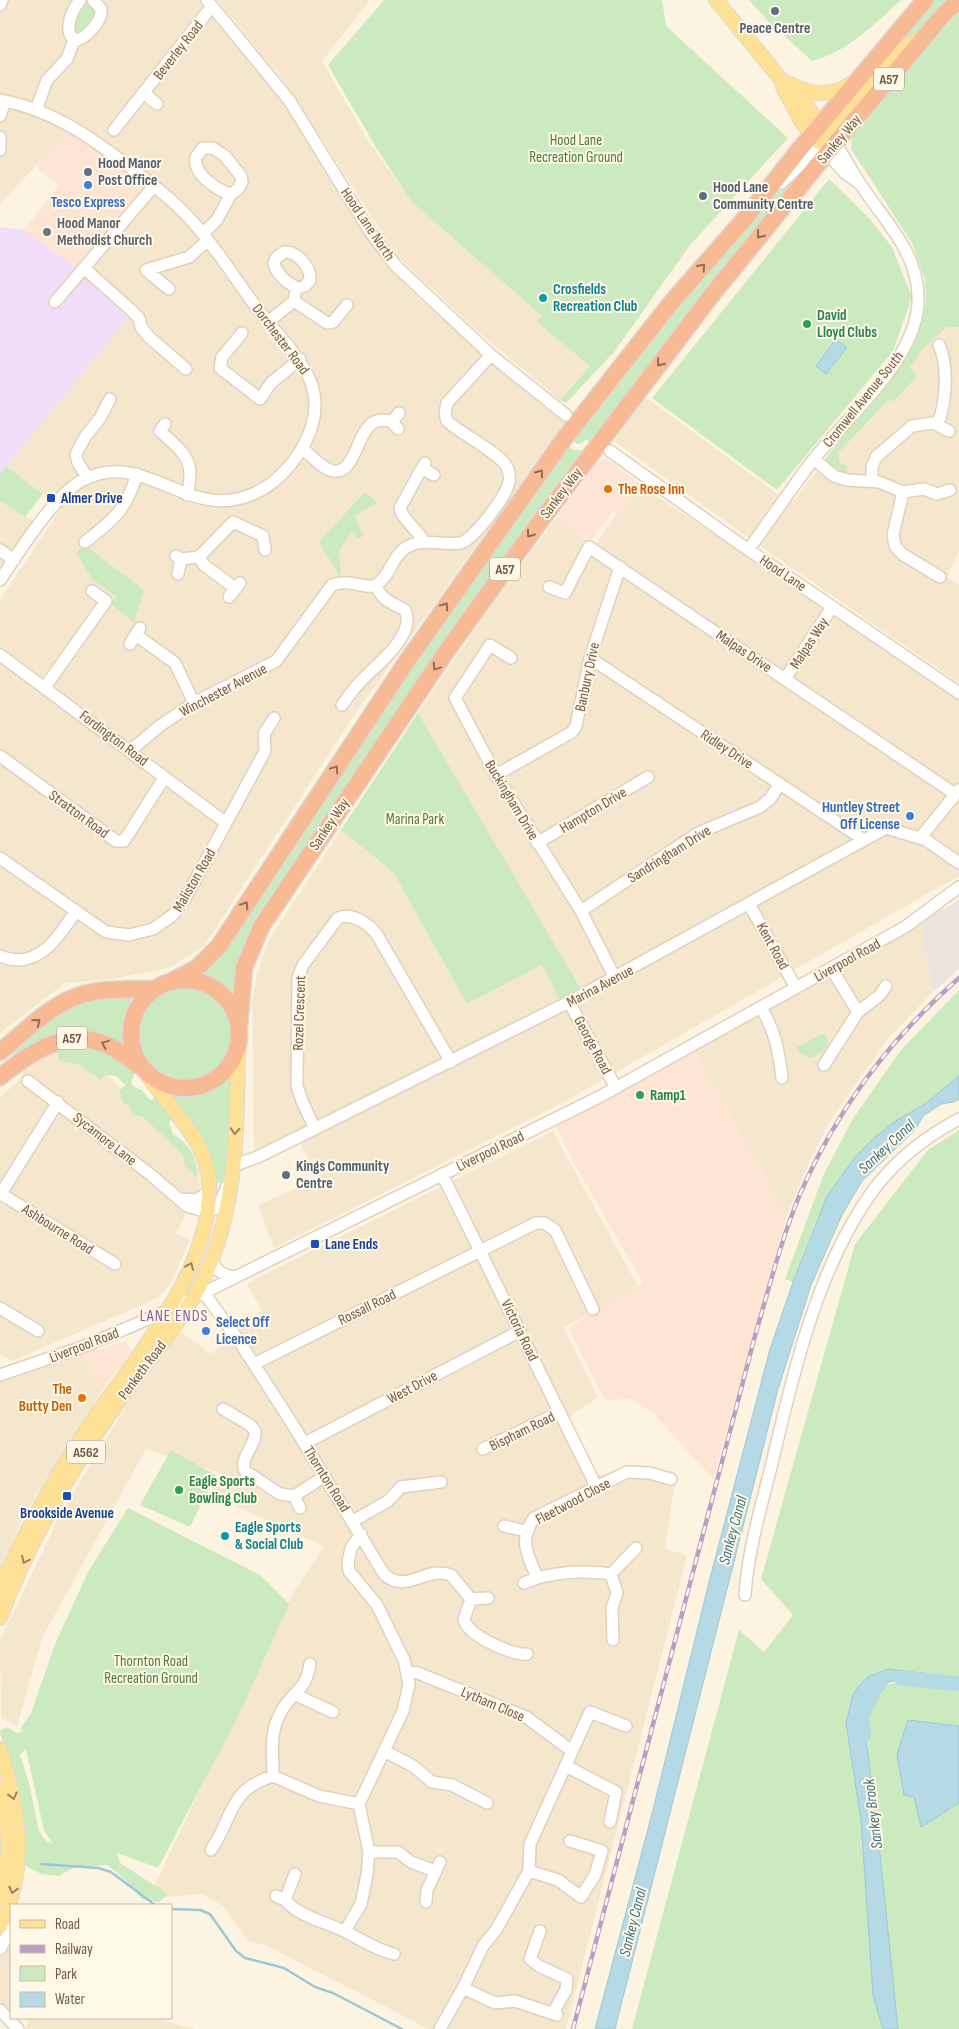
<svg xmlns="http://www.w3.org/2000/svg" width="959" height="2029" font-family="'Sofia Sans Condensed',sans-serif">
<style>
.residential{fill:#f4e7ce}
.commercial{fill:#fde4d3}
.industrial{fill:#ebe4dc}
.education{fill:#f1ddf8}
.green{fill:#cceabf;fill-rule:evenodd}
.water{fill:#b5dae6;stroke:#9bc8d8}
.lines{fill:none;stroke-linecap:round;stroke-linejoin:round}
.stream{stroke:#9bc8d8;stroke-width:2.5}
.river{stroke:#b5dae6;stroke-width:15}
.minor-casing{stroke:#e0d1bc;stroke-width:14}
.major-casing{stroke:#ddd8d3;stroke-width:16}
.highway-casing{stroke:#ddd8d3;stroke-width:19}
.minor{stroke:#fff;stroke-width:11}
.major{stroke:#fde197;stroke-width:14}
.highway{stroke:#f8b995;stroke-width:16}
.rail-casing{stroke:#b79fc5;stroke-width:4.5}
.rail{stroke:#fff8e6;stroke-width:2.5;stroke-dasharray:8;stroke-linecap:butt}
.oneway{stroke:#8e6e57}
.oneway2{stroke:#9c835f}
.service-dot{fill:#5c6f8a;stroke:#fff8e6;stroke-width:2}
.shop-dot{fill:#3f7fe0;stroke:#fff8e6;stroke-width:2}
.worship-dot{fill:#6b7280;stroke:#fff8e6;stroke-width:2}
.culture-dot{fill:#0f9aa8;stroke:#fff8e6;stroke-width:2}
.leisure-dot{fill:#2e9e5b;stroke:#fff8e6;stroke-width:2}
.food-dot{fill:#e8710a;stroke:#fff8e6;stroke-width:2}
.transit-dot{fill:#1a4fb4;stroke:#fff8e6;stroke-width:2}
.labels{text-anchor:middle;stroke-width:4;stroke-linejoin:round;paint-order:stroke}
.shield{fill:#fff8e6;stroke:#9d8a77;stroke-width:1}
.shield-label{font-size:14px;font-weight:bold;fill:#735b47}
.service-label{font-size:15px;font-weight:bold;fill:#4e5e75;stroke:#fff8e6;text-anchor:start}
.street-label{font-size:15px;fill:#735b47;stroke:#fff8e6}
.park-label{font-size:15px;fill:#4b793f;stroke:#fff8e6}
.shop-label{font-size:15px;font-weight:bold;fill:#366cbe;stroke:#fff8e6}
.worship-label{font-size:15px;font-weight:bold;fill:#5b616d;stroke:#fff8e6;text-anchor:start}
.culture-label{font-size:15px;font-weight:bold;fill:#0d838f;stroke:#fff8e6;text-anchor:start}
.leisure-label{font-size:15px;font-weight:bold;fill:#27864d;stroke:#fff8e6;text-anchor:start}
.food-label{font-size:15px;font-weight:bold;fill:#c56008;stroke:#fff8e6;text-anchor:start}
.transit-label{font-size:15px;font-weight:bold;fill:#164399;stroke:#fff8e6;text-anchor:start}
.water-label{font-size:16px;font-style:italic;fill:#417487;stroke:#fff8e6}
.neighbourhood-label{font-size:16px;letter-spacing:1px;fill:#8b6297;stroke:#fff8e6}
</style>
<rect width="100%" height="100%" fill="#fcf4e0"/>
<path class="residential" d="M0,0H198L284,103L357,219L409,289L481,353L566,421L355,714L204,946L169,968L113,979L65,983L0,1033V600L61,508L6,466L128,318L84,273L88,134L0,97Z
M217,0H370L322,61L370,144L413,202L542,316L538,322L590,366L560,400L482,335L397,256L287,85Z
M5,107L58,124L68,132L0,204V108Z
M959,321V551L947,577L959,585V683L760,546L614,441L644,396L779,495L792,502L913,354L929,322Z
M642,486L959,700V877L939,887L566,1101L274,1248L258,1205L318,1178L299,1142L262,1162L254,1152L252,1002L257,974L268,941L341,830L393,872L467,1004L542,965L561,1002L581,991L418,713L493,603L557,517L595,545L618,512L622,515Z
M0,501L33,521L0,568Z
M919,921L934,991L889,1037L830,1121L808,1165L787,1215L693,1049Z
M61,1044L84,1051L199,1170L200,1187L176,1233L190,1240L170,1285L158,1298L12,1361L0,1355V1097L20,1080L24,1069Z
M553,1131L641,1292L563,1327L598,1397L566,1419L592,1477L639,1466L675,1482L665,1548L687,1556L566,2029H429L267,1946L247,1940L223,1906L202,1894L166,1897L154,1887L293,1593L324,1546L211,1495L221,1473L146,1449L42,1638L17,1726L1,1718L0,1640L61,1513L136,1390L181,1332L211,1354L262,1310L247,1285L253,1280Z
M84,1354L91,1374L106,1385L26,1512L0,1568V1382Z
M11,1920V2007L8,2008L0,2002V1937Z
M29,2018H153L195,2029H25Z"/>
<path class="commercial" d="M73,126L153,190L84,273L24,230L59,185L36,167Z
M607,459L642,486L622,515L612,512L590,542L557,517L599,460Z
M693,1049L787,1215L713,1479L652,1412L631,1399L605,1400L568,1328L643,1283L571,1158L555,1123Z
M125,1341L132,1351L106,1385L98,1381L91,1374L85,1354Z"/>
<path class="industrial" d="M959,899V969L934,991L919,921L953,904Z"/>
<path class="education" d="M0,227L24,230L84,273L128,318L0,474Z"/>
<path class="green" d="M384,0H662L666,26L788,138L690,245L614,352L566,403L560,400L590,366L537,322L542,316L412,202L377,149L328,65Z
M749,0H901C874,24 848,52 812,61L769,22Z
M930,0H952L855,90Z
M83,2L90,3L98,15L83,32L76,34L72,26Z
M959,13V327H947L923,348L910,367L917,376L894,401L888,400L838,453L839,462L848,466L846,473L829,465L825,459L910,349L924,314L926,299L925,279L912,243L851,149L852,135L919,53Z
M812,157H814L591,443L586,439L582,443L577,444L570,439L723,251Z
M829,179L870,219L892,247L912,297L893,351L777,490L652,398Z
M566,444L573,450L586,451L266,910L234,999L213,982L197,976Z
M6,466L43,494L25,517L0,501V474Z
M365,492L378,503L355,515L363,535L360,539L351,533L339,551L341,578L319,542Z
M83,544L144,590L134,622L111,604L117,597L92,579L77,554Z
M418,713L582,991L561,1002L542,965L467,1004L393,872L341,830Z
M136 1035a48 48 0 1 1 96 0a48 48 0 1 1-96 0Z
M959,990V1076C948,1085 938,1095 926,1103C910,1115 891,1123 875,1137C828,1180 815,1224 793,1282L785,1279L823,1176L852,1120L901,1050Z
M89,997H138L126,1020L124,1045L115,1043L13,1054L12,1053L48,1018Z
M824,1033L829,1042L824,1050L811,1058L801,1054L797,1047Z
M97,1046L135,1072L131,1083L134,1087L142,1090L150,1100L157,1098L173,1117L169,1123L173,1134C188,1143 200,1159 196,1177L185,1166L184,1156L143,1117L133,1115L128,1105L124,1104L119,1090L126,1085L116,1076L105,1075L101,1080L80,1065L59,1060L56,1049L65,1047Z
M231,1072L229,1145L223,1182L214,1184L170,1095L200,1093L212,1087Z
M959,1130V1682L938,1675L913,1672L853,1695L846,1723L861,1820L873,1995L883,2029H632L739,1630L764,1652L793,1615L761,1579L855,1244L928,1150Z
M171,1450L216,1475L190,1527L140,1505Z
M128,1508L260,1575L289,1604L236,1721L158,1868L117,1853L120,1863L168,1894L159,1902L142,1899L119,1874L107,1865L73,1868L59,1876L41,1874L26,1866L18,1794L0,1733V1730L8,1727L16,1733L22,1732L21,1728L31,1713L55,1644L89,1570ZM26,1749L44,1830L53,1844L46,1841L39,1831L29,1783L20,1755Z
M905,1680L935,1681L959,1688V2029H898L876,1815L862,1711L882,1686Z"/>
<path class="water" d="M836,339L847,348L826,374L816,366Z
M959,1076V1099L954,1102L941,1104L923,1116L915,1130L862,1181L842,1215L811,1285L778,1389L615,2029H595L653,1810L709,1582L770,1349L793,1282L827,1196L855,1157L876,1136L897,1120L925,1104Z
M888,1669L938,1675L959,1682V1688C938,1682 902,1673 881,1686C874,1691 867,1703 862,1711L876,1815L898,2029H883L873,1995L861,1820L846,1723L853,1695L858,1687L868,1677Z
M908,1720L959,1726V1803L921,1827L914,1797L904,1795L897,1754Z"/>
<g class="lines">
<path class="stream" d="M41,1864L98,1868L111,1872L155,1905
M171,1909L200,1910L210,1914L236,1951L245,1958L284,1968L315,1987L333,1993L402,2029"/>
<path class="river" d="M901,1678L959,1684
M864,1734L861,1718L874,1690L879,1685"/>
<defs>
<path id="minor" d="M207,0L289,100L371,233L396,266L491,355L566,415
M0,5L2,0
M74,40C85,41 103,20 101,9L93,0
M74,40C63,30 72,10 80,0
M144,93L157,104
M0,100C53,110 89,136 131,168C152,184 173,200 191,220C216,247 235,279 257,308C292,355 339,386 301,450C289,469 274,485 253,494C186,523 145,446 81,481C53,497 19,552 0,580
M36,110L47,80L67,59L74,40
M0,116L5,101
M114,130L212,6
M0,137V150
M827,153L845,173L859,183
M203,233L217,220L231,194L238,189L242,182L241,176L225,156L213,148H203L196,157C192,174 217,190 231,194
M284,252C297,251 311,267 310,280L305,286L297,288C288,283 276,274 274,263L276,258Z
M85,269L130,309L139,318L141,327L149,337L186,369
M169,289L146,270L189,257L208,240
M294,301L327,323L333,322L347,305
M55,302L154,186
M268,322L294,301L295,295
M242,333L222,357L220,368L260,399L271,383L300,359
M165,424L160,431C185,454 196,460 187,495
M938,424C946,402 949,367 939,345
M398,429L392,422L399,413
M302,448C310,454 322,469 333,471C362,475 354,408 392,422
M610,451L737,542L959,693
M814,459L834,476L847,480L879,482L903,492L924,489L937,494L950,490
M425,463L422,468L434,475
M422,468L400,508C401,518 418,530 424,542
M88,478L78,463L76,454L85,437L100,418L110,399
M872,481V467L876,457L912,426L933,423L949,431
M903,492L893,535L895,546L902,554L940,577
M85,542C113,520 126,511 137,474
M749,549C770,520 791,489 813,460C848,415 922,356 918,294C916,250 883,219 861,185C852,172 845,157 835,143L828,141L821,145L781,183
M0,550L14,560
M176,556L181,559L178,574
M199,557L204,565L235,588
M181,559L199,557L233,522L263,536L265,550
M549,587L565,593L589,547L955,794
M229,597L240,583
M136,635L175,663L194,703
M130,644L140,628
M0,655L226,823
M511,658L490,645L455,698L496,775L581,911L615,978
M590,658L864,840
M785,679L832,607
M45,687L106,601L92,591
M342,705C348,697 354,688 361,681C376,665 417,635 405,610C389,601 384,602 375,585
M131,750L161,725L194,703L276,661L332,585C350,578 365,590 376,585C391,576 392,555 407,547C425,537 441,546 460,543C473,541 507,495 509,482C510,477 509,471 507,467C501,454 460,433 447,421L445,414L447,403L491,355
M0,756L116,841H124L164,778
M496,775L572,732L576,726L590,658L620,567
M920,838L959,790
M537,843L648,777
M0,858L106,932L129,935L153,929L173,915L186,897L265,751L264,734L274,718
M749,904L796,988
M581,911L698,833L760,807L770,799L780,784
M0,956C36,971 58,939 75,912
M831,968L858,1012
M569,1002L616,1088
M761,1008C775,1030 779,1052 782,1078
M824,1065L858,1012L880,995L886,986
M28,1081L151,1175L187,1206L207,1212L214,1209L220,1203L227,1186
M315,1129L302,1101L297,1086L298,978L303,965L338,918C353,912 366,923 376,933L451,1062
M233,1166L260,1156L569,1002L886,828L926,840L959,863
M442,1174L596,1486
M1,1194L115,1264
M0,1195L58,1102
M180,1199L197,1200L208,1192
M213,1257C213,1270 223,1276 236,1277
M204,1293L239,1341L293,1425L384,1574C406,1595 427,1565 451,1575L471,1599L464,1619C466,1635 513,1656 527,1654
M0,1308L38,1331
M254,1364L536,1223H544L555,1230L593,1309
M0,1375L85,1346L169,1310L599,1097L905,927L959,887
M223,1409L250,1425L255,1431C257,1445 239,1457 245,1471L280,1494L294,1496
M305,1443L520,1331
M483,1449L560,1412
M300,1508L294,1496L325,1476
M353,1521L388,1501L401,1487L441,1482
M504,1526L526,1531
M611,1574C585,1571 563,1571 537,1578C528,1553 518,1543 534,1518L627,1472L649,1473L671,1479
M524,1583L537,1578
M745,1595C748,1549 762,1504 773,1459C794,1369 819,1263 875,1188C897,1159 927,1136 959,1119
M471,1599L488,1598
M613,1640L612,1608L617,1593L611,1574L636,1548
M407,1672L418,1673L526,1717L572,1751
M296,1695L333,1712
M386,1752L413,1766L432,1782L452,1785L487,1803
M566,1766L616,1792L610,1822
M273,1776C273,1754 269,1732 281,1712C292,1691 306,1692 310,1664
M211,1850C234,1816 228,1790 273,1776L319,1796L359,1804
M369,1852H398L411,1862L435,1871
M529,1871L558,1880L581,1897L595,1875L602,1851L570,1841
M276,1896L285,1900L295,1874
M285,1900C300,1917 323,1921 344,1931C361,1939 376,1950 394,1954
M426,1902L427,1890L440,1862
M345,1931L361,1904L367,1875L369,1852L359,1804L403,1711L409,1684L404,1660L377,1605L349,1571L348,1563L351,1548L361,1534
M540,1931L530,1959L539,1966L567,1979L566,1990L553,2013
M0,1949L11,1929
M463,1988L495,2003L515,2001L557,2015
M0,2010L18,2029
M440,2029L463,1988L483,1946L496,1930L529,1871L530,1844L590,1712L626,1726"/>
<path id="major" d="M716,0L779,77L806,105L835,143
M790,84C812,96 833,97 854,82
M783,87L801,121L819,142
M822,136L829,133L897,55L914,41
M0,1588C24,1534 53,1481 85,1432C130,1364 221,1261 208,1173C201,1134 167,1106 147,1074
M0,1618C28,1542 70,1471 116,1405C149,1357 193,1312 213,1256C238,1190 237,1116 238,1046
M0,1749C19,1810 29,1867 0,1926
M0,1790C10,1826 11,1861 0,1896"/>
<path id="highway" d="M131 1034a54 54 0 1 1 108 0a54 54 0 1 1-108 0Z
M172,981L197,968L219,946L405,664L564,439L670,304L747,216L799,150L925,0
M239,1028L244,968L261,927L446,652L539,523L711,296L827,153L943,15L959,0
M0,1052C28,1029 56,998 93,992C113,988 134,990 154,989
M0,1077C47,1039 86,1020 137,1065"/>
</defs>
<use href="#minor" class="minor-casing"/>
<use href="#major" class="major-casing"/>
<use href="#highway" class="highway-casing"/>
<use href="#minor" class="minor"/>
<use href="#major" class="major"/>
<use href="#highway" class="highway"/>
<defs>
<path id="rail" d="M573,2029L755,1336C769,1288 781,1240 800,1194C838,1108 889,1040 959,978"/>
</defs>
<use href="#rail" class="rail-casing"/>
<use href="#rail" class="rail"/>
</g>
<defs><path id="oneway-chevron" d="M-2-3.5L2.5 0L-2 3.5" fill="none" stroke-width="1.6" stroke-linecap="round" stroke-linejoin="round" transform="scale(1.25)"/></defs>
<g class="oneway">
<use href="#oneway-chevron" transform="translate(760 235) rotate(129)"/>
<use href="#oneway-chevron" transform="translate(702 267) rotate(-49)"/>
<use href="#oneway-chevron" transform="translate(660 363) rotate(128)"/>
<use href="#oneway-chevron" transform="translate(540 473) rotate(-54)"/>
<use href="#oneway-chevron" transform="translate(530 534) rotate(126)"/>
<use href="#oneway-chevron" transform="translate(445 606) rotate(-55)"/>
<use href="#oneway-chevron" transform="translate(436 667) rotate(124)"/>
<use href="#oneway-chevron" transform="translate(335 769) rotate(-56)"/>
<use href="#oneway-chevron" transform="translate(245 905) rotate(-57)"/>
<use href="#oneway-chevron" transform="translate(37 1022) rotate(-39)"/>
<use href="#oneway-chevron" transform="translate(105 1044) rotate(-158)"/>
</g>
<g class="oneway2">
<use href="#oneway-chevron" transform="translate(235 1131) rotate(93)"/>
<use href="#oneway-chevron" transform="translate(190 1266) rotate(-67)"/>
<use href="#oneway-chevron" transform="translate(25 1560) rotate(116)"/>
<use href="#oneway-chevron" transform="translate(13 1796) rotate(76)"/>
<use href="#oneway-chevron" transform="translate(13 1890) rotate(104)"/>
</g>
<g class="service-dot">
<circle cx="775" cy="11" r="5"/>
<circle cx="88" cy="172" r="5"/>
<circle cx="703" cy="196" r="5"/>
<circle cx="286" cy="1175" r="5"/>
</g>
<g class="shop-dot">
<circle cx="88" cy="185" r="5"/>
<circle cx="910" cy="816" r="5"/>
<circle cx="206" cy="1331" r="5"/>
</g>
<circle class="worship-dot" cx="47" cy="232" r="5"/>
<g class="culture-dot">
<circle cx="543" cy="298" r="5"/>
<circle cx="225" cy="1536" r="5"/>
</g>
<g class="leisure-dot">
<circle cx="807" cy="324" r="5"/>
<circle cx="640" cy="1095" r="5"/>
<circle cx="179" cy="1490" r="5"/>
</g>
<g class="food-dot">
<circle cx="608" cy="489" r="5"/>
<circle cx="82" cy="1398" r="5"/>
</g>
<g class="transit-dot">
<rect x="46" y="493" width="10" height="10" rx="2.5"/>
<rect x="310" y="1239" width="10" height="10" rx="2.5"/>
<rect x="62" y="1491" width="10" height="10" rx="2.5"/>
</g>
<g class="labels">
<g class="shield">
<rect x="874" y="67.5" width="30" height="23" rx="4"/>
<rect x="490" y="557.5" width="30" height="23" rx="4"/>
<rect x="57" y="1026.5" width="30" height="23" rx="4"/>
<rect x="67" y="1440.5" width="38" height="23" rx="4"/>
</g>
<g class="shield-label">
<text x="889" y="84">A57</text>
<text x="505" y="574">A57</text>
<text x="72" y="1043">A57</text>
<text x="86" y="1457">A562</text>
</g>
<g class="service-label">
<text x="775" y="33" text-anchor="middle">Peace Centre</text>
<text x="98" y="168">Hood Manor<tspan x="98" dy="17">Post Office</tspan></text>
<text x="713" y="192">Hood Lane<tspan x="713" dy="17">Community Centre</tspan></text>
<text x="296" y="1171">Kings Community<tspan x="296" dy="17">Centre</tspan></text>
</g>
<g class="street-label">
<text transform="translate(178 50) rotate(-52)" y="5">Beverley Road</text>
<text transform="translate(839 139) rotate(-50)" y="5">Sankey Way</text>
<text transform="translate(368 224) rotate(56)" y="5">Hood Lane North</text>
<text transform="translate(281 339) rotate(53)" y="5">Dorchester Road</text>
<text transform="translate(863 399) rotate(-51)" y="5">Cromwell Avenue South</text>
<text transform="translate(561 493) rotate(-53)" y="5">Sankey Way</text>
<text transform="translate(783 573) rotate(34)" y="5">Hood Lane</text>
<text transform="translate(809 643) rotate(-57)" y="5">Malpas Way</text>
<text transform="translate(744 651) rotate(34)" y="5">Malpas Drive</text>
<text transform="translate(587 677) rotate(-78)" y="5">Banbury Drive</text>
<text transform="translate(223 690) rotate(-28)" y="5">Winchester Avenue</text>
<text transform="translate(114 738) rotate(37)" y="5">Fordington Road</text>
<text transform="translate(727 749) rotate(33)" y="5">Ridley Drive</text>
<text transform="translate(512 800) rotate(59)" y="5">Buckingham Drive</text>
<text transform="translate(593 810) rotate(-31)" y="5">Hampton Drive</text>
<text transform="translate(79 814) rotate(36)" y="5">Stratton Road</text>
<text transform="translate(329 824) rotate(-56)" y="5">Sankey Way</text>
<text transform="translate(669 854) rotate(-32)" y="5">Sandringham Drive</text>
<text transform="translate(194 880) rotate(-60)" y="5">Maliston Road</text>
<text transform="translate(773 946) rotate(61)" y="5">Kent Road</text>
<text transform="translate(847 960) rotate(-29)" y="5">Liverpool Road</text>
<text transform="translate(600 986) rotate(-28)" y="5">Marina Avenue</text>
<text transform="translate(299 1013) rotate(-88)" y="5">Rozel Crescent</text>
<text transform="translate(593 1045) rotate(62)" y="5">George Road</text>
<text transform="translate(105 1139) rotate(38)" y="5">Sycamore Lane</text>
<text transform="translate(490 1151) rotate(-26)" y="5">Liverpool Road</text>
<text transform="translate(58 1229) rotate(32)" y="5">Ashbourne Road</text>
<text transform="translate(367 1307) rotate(-26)" y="5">Rossall Road</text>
<text transform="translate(520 1330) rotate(64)" y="5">Victoria Road</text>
<text transform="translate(84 1345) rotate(-21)" y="5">Liverpool Road</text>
<text transform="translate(142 1370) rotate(-53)" y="5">Penketh Road</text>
<text transform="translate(412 1387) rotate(-28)" y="5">West Drive</text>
<text transform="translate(522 1431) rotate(-26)" y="5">Bispham Road</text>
<text transform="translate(327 1479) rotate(58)" y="5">Thornton Road</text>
<text transform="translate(573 1501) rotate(-28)" y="5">Fleetwood Close</text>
<text transform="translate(493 1704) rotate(23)" y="5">Lytham Close</text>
</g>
<g class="park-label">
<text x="576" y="145">Hood Lane<tspan x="576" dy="17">Recreation Ground</tspan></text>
<text x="415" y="824">Marina Park</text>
<text x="151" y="1666">Thornton Road<tspan x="151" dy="17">Recreation Ground</tspan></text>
</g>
<g class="shop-label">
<text x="88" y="207">Tesco Express</text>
<text x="900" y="812" text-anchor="end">Huntley Street<tspan x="900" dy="17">Off License</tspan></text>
<text x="216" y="1327" text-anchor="start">Select Off<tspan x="216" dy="17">Licence</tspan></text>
</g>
<g class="worship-label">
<text x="57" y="228">Hood Manor<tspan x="57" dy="17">Methodist Church</tspan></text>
</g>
<g class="culture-label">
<text x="553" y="294">Crosfields<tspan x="553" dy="17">Recreation Club</tspan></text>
<text x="235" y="1532">Eagle Sports<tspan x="235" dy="17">&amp; Social Club</tspan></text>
</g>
<g class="leisure-label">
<text x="817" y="320">David<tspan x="817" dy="17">Lloyd Clubs</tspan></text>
<text x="650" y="1100">Ramp1</text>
<text x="189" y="1486">Eagle Sports<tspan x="189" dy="17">Bowling Club</tspan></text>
</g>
<g class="food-label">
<text x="618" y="494">The Rose Inn</text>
<text x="72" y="1394" text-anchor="end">The<tspan x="72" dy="17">Butty Den</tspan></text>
</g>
<g class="transit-label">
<text x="61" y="503">Almer Drive</text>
<text x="325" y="1249">Lane Ends</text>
<text x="67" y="1518" text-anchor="middle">Brookside Avenue</text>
</g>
<g class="water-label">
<text transform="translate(886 1146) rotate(-43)" y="6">Sankey Canal</text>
<text transform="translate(732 1530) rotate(-75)" y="6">Sankey Canal</text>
<text transform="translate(872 1814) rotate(-97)" y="6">Sankey Brook</text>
<text transform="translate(632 1922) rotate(-76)" y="6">Sankey Canal</text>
</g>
<g class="neighbourhood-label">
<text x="174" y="1321">LANE ENDS</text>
</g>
</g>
<rect x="10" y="1904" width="162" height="115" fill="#fff8e6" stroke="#c7b9a6"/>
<rect x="20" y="1920" width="25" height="8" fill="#fde197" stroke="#c7b9a6"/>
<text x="55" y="1929" font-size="15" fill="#735b47">Road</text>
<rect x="20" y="1945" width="25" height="8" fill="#b79fc5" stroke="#c7b9a6"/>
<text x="55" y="1954" font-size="15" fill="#735b47">Railway</text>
<rect x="20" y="1966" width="25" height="15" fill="#cceabf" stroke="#c7b9a6"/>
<text x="55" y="1979" font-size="15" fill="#735b47">Park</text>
<rect x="20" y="1992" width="25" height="15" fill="#b5dae6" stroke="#c7b9a6"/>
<text x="55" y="2004" font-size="15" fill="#735b47">Water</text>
</svg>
